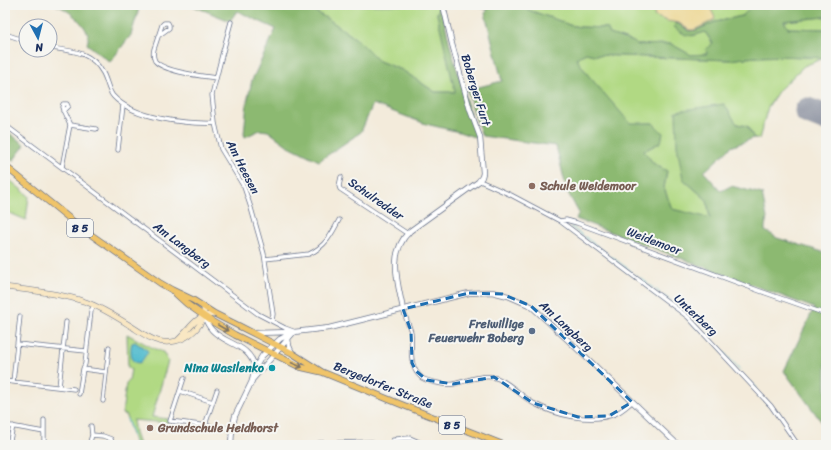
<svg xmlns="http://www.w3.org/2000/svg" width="831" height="450" font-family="Sriracha,sans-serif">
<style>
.green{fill:#b1d983;stroke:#668470}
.forest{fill:#8cb971;stroke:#547468}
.sand{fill:#eeda9e;stroke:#84847e}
.water{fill:#51bbce;stroke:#367596}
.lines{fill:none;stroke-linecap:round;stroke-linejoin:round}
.stream{stroke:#51bbce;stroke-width:1}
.runway{stroke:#878d9c;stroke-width:27}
.minor-casing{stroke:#67718a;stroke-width:5}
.tertiary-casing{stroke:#67718a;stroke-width:6}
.secondary-casing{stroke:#67718a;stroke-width:6}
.primary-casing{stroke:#67718a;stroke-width:7}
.minor{stroke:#fff;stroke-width:3.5}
.tertiary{stroke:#fff;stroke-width:4.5}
.secondary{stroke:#f9e7c3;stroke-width:5}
.primary{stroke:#f0c469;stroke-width:5.5}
.oneway{stroke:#7b7263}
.marked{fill:none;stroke:#1f6fb2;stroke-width:3;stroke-dasharray:8 5;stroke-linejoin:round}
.education-dot{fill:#8d6e63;stroke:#f6f6f2;stroke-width:1.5}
.service-dot{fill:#5c6f8a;stroke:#f6f6f2;stroke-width:1.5}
.culture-dot{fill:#0f9aa8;stroke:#f6f6f2;stroke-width:1.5}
.labels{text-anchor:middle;stroke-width:4;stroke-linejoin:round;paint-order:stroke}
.shield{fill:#f6f6f2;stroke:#5d6b8a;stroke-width:1}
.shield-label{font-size:11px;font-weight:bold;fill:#1b2f5e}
.street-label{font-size:12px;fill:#1b2f5e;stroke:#f6f6f2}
.education-label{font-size:12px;font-weight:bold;fill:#785e54;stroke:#f6f6f2;text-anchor:start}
.service-label{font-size:12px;font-weight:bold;fill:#4e5e75;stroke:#f6f6f2;text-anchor:end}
.culture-label{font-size:12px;font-weight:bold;fill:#0d838f;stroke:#f6f6f2;text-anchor:end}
</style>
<rect width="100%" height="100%" fill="#f6f6f2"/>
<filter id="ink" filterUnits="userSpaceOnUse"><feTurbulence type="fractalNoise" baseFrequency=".025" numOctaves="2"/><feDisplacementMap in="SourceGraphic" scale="8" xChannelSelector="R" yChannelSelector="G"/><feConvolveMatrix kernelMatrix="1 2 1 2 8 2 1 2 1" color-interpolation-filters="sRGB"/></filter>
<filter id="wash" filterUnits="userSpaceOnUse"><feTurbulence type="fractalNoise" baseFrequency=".012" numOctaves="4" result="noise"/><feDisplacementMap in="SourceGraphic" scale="16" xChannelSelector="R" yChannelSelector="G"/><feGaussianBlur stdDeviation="0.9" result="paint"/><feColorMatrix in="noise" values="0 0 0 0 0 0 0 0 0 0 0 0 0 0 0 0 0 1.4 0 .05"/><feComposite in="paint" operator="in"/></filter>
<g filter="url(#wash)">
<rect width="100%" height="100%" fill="#f3ebdb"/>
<path class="green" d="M304,5H439L437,14L456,92H435L402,70L379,61L359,41L331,21Z
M524,5H753L742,16L715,22L697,30L689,31L679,24L692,36L705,32L713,44L707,54L691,55L671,44L637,45L634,42L610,34L607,28L580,27L569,25L560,21L523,8Z
M825,17H826V29L788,28L784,21Z
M586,53L594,55L730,60C761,55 793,56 824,58L804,66L779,90L768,107L759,139L754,138L747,126L737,124L683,179L707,200L710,219L672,209L664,188L667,171L654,164L644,151L661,142L653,123L630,124L588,75L576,58Z
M5,176L29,196L26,220L5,211Z
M127,334L153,348L163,352L168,361L152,417L168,419V423L133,420L135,433L139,445H135L127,419V415L122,414L126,384L129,381L131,369L128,368Z"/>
<path class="forest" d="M56,5H140L131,35L110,62L87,44C88,41 89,35 87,32C83,22 66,8 56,5Z
M191,5H304L331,21L359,41L379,61L402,70L435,92H455L437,14L439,5H441L450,45L477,138L459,132L426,124L373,104L361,132L319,161L287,145L268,131L260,130L245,137L244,134L247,102L252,80L276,29L237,11L230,21Z
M474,5H524L523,8L560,21L569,25L580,27L607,28L610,34L634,42L637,45L671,44L691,55L707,54L706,49L713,43L705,32C689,37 688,38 674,27L675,23L679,24L689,31L697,30L715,22L742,16L753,5H826V17H825L784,21L788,28L826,29V57L824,58C793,56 761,55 730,60L594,55L586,53L576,58L588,75L630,123H653L663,133L661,142L644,151L654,164L667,171L664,188L672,209L710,218L707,200L683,179L677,146L676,111L724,104L737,124L747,126L754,138L731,147L704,172L721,191L731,186L762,194L767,218L765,226V231L771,234L777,238L826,253V428L784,371L814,308L576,219L579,213L567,191L556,146L482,136L473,110L467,90L502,81L485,13L488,10Z
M5,130L25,145L13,161L5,153Z"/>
<path class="sand" d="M656,5H710V7L715,18L714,20L694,30H689L679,23L667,21L654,16Z"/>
<path class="water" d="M135,342L147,350L148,352L141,362L138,363L133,361C131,356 130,348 132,343Z"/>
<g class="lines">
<path class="stream" d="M571,227L583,236
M585,237L599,248
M601,249L607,254
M610,256L631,271
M635,274L637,276
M640,278L642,279
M643,280L647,283
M649,285L653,288
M655,289L660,293
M664,296L675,304
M677,306L682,310
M701,328L703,331
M706,333L707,335
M722,350L732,362
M734,363L740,370
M751,382L757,388
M127,419L136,445"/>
<path class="runway" d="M808,111L826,118"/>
</g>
</g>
<g filter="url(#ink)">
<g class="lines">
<defs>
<path id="minor" d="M231,22L222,55L212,95L215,123L221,149L244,187L251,208L264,254L273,314L272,321
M5,34L26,41
M158,36L169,28V25L168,23H164L162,25L154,49C153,53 153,57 155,61C164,72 202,76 216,78
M50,48C72,51 91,51 103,73C107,80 108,90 113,96C134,119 186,124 215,123
M5,125L258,314L285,328L293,331
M70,125L96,129
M118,150L123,105
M62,167L70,125L63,110L62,107L63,104H67L68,106L63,111
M341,177L339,186L340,189L408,234
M480,181L511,195L560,221L566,220L577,223L760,291L826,314
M560,221L688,317L771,406L798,445
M265,259L309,254C325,247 332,234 339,220
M403,309C405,317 409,325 411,332C413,348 407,366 422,378C425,380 429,381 433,382C440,384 447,385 454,384C467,381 479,375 492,377C506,379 521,396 533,403C555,415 591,424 615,414C622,411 627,406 632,402
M17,344L86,351
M83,369L106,372
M184,378L170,421L232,429
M5,381L74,389
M13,382L20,316
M59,387L66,322
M180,391L213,402
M79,394L83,369L85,364L91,311L94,305
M103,401L109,347
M5,425L44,432
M205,425L217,390
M92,435L103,436L111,439L113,445
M396,439L410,438L419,442
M393,440L395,445
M319,443H334
M9,445L13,426
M44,445V420
M89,445L92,435L91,426
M296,445H299
M334,445V443L372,442L373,445
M418,445L419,442L426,445"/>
<path id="tertiary" d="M403,309C398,283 387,253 410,231L478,182L482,177L483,173L480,137L470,110L452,44L443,5
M204,316C206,321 208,326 212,330C226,345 250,344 255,368
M254,333L292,332
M288,338L289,346L292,353
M252,380L293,333
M231,445L232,429L235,416L252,381L255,368L262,356L280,339L294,332L320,329L329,328L469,293L492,292L508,296L531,306L569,341L678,445"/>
<path id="secondary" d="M5,287C32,291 60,293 86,302C103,308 118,318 134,328C140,332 147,337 155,340C168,345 184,341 194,331C202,323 205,317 204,307
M178,340C192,327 194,316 215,314"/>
<path id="primary" d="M5,166L80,227L160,283L172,290L193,300L215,314L241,327L292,353L322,372
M176,294L187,304L211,321L235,335L300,367L322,372L400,404L504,445"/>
</defs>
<use href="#minor" class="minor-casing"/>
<use href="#tertiary" class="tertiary-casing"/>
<use href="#secondary" class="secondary-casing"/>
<use href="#primary" class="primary-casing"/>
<use href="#minor" class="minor"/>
<use href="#tertiary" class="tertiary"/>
<use href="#secondary" class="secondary"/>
<use href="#primary" class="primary"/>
</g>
<defs><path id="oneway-shaft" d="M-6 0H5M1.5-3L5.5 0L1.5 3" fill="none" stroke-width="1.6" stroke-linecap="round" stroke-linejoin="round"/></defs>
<g class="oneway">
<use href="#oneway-shaft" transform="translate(223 328) rotate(30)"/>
<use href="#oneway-shaft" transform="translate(297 365) rotate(23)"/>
</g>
</g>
<path class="marked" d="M469,293L502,294L531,306L632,402L609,416L578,417L533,403L494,377L453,384L427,380L416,371L412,363L411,331L403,309Z"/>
<g class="education-dot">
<circle cx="532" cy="186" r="4"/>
<circle cx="150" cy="428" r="4"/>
</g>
<circle class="service-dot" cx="532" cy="331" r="4"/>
<circle class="culture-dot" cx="272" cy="368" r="4"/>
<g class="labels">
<g class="shield">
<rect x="67" y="219" width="26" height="18" rx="3"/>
<rect x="439" y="416" width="26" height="18" rx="3"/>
</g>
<g class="shield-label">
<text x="80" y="232">B 5</text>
<text x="452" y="429">B 5</text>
</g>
<g class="street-label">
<text transform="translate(476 90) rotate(73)" y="4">Boberger Furt</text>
<text transform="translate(243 167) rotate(63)" y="4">Am Heesen</text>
<text transform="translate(376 199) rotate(35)" y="4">Schulredder</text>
<text transform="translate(654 241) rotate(21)" y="4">Weidemoor</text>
<text transform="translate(182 245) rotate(37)" y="4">Am Langberg</text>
<text transform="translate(696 315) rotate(43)" y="4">Unterberg</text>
<text transform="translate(566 326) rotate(43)" y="4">Am Langberg</text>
<text transform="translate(383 385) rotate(22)" y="4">Bergedorfer Straße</text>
</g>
<g class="education-label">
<text x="540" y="190">Schule Weidemoor</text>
<text x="158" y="432">Grundschule Heidhorst</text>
</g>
<g class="service-label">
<text x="524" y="328">Freiwillige<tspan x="524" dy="14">Feuerwehr Boberg</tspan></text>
</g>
<g class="culture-label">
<text x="264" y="372">Nina Wasilenko</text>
</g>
</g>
<rect width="831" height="450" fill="none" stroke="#f6f6f2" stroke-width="20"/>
<g transform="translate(38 38) rotate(173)"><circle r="19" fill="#f6f6f2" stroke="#9ea6b7"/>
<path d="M0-3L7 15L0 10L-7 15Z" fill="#1f6fb2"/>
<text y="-6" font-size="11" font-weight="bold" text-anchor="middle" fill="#1b2f5e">N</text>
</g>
</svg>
